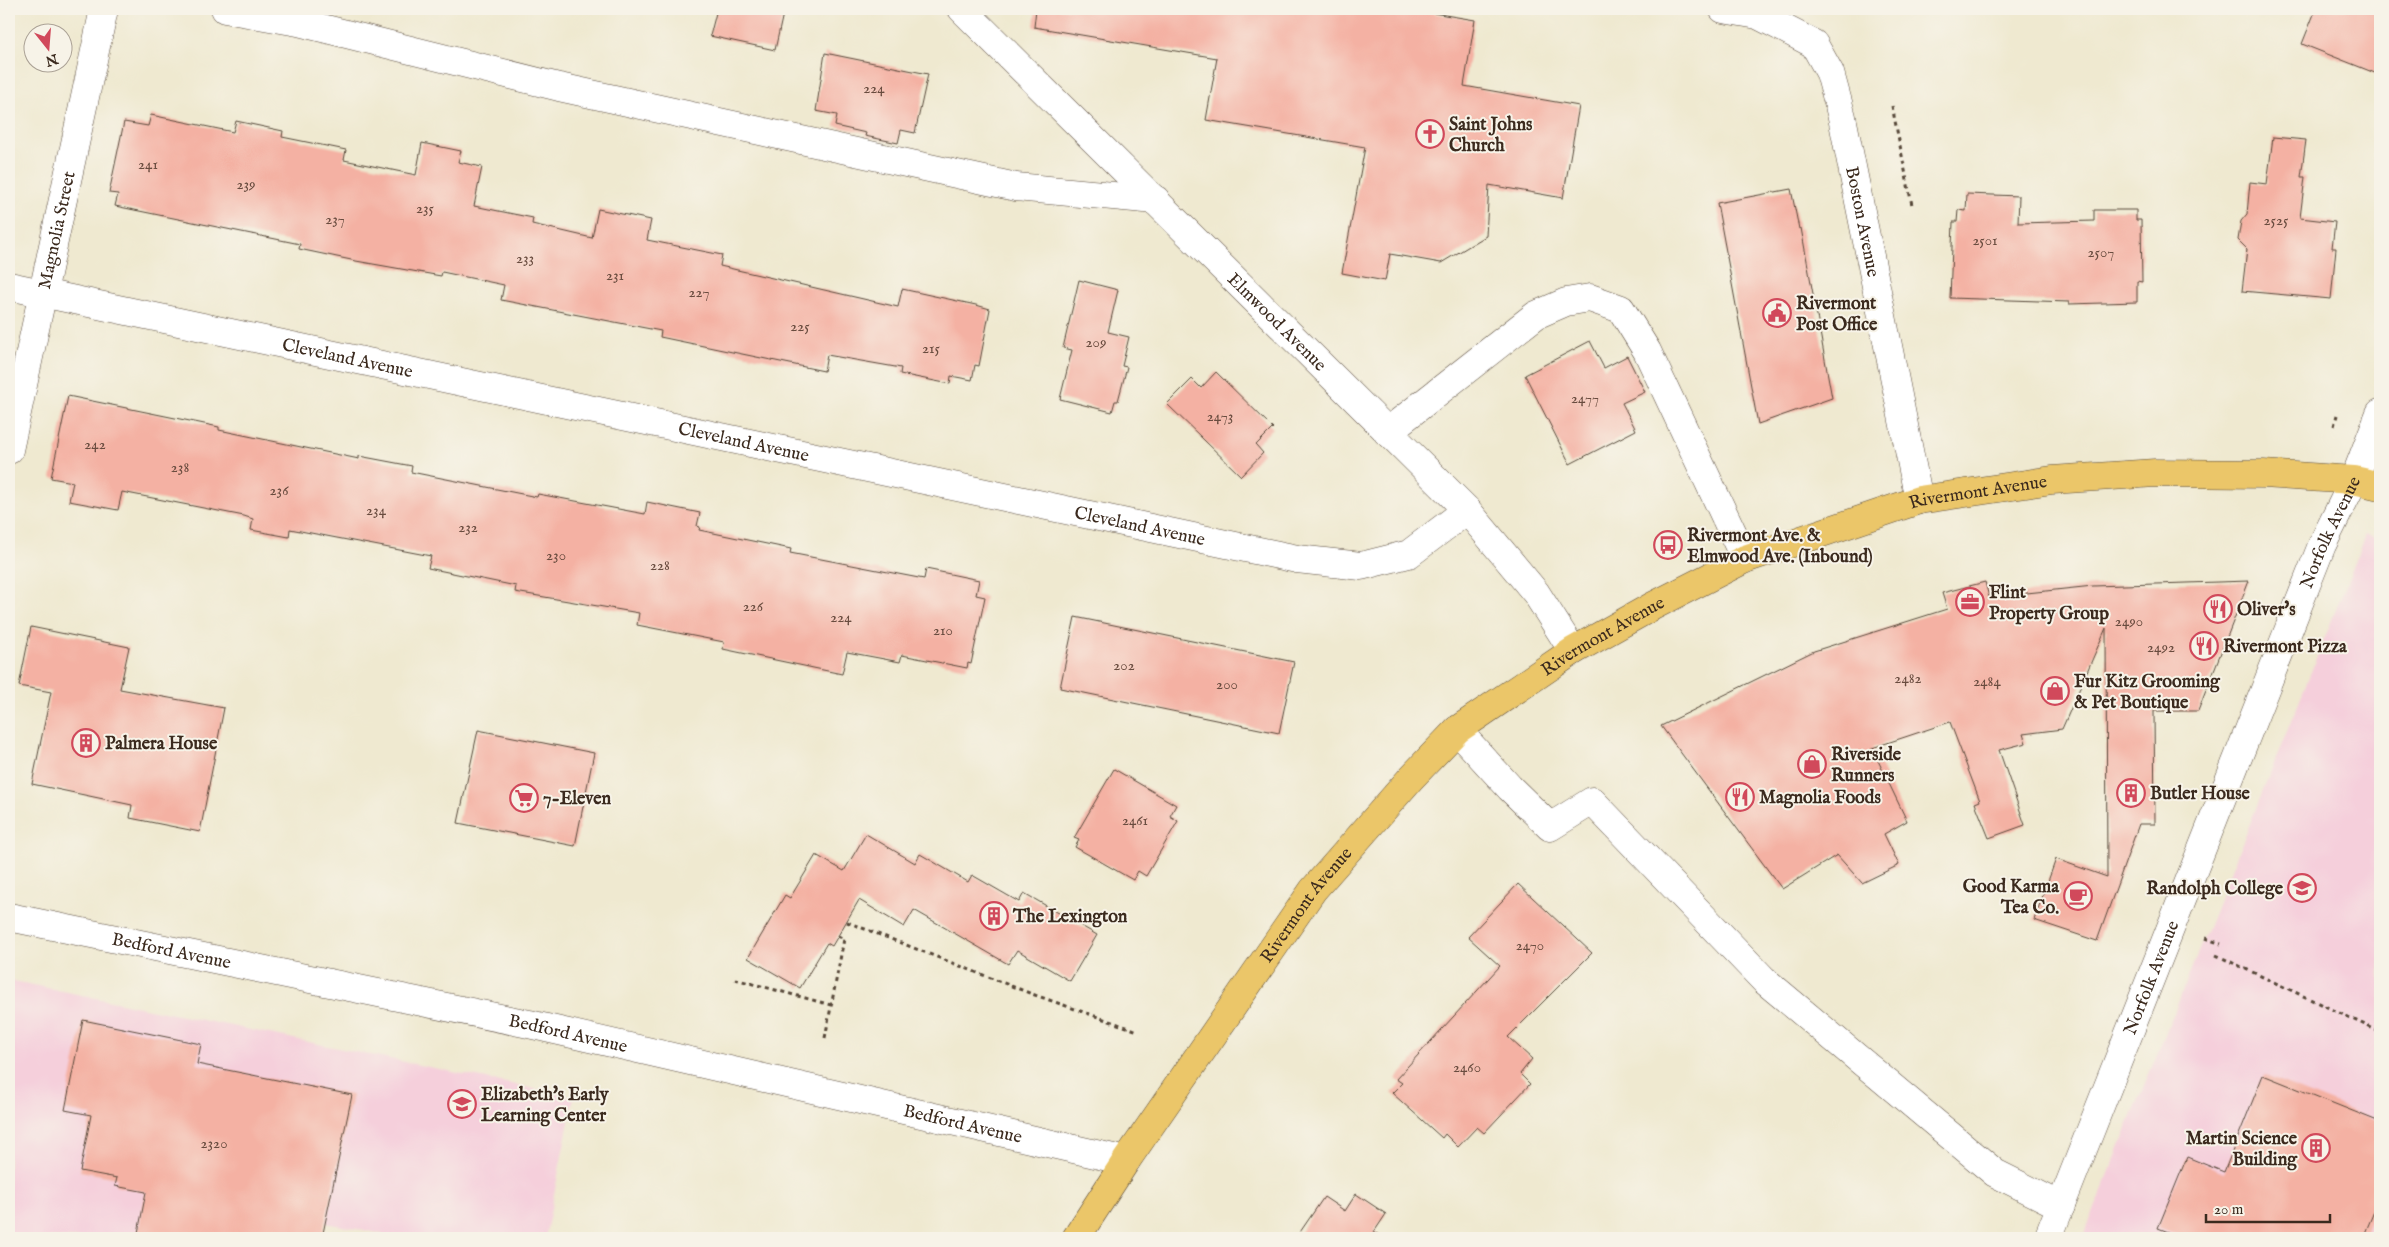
<svg xmlns="http://www.w3.org/2000/svg" width="2389" height="1247" font-family="'IM FELL English',serif">
<style>
.built{fill:#f5cfdb}
.building{fill:#f4b1a3}
.lines{fill:none;stroke-linecap:round;stroke-linejoin:round}
.minor-casing{stroke:#564739;stroke-width:29}
.major-casing{stroke:#564739;stroke-width:29}
.path{stroke:#564739;stroke-width:3;stroke-dasharray:4 4;stroke-linecap:butt}
.minor{stroke:#fff;stroke-width:28}
.major{stroke:#ebc669;stroke-width:28}
.labels{text-anchor:middle;stroke-width:4;stroke-linejoin:round;paint-order:stroke}
.number-label{font-size:15px;fill:#694c3f}
.poi-label{font-size:18px;font-weight:bold;fill:#3b2a1e;stroke:#f7f3e8;text-anchor:start}
.street-label{font-size:18px;fill:#3b2a1e;stroke:#f7f3e8}
</style>
<rect width="100%" height="100%" fill="#f7f3e8"/>
<filter id="ink" filterUnits="userSpaceOnUse"><feTurbulence type="fractalNoise" baseFrequency=".02" numOctaves="2"/><feDisplacementMap in="SourceGraphic" scale="10" xChannelSelector="R" yChannelSelector="G"/><feConvolveMatrix kernelMatrix="1 2 1 2 8 2 1 2 1" color-interpolation-filters="sRGB"/></filter>
<filter id="wash" filterUnits="userSpaceOnUse"><feTurbulence type="fractalNoise" baseFrequency=".0096" numOctaves="4" result="noise"/><feDisplacementMap in="SourceGraphic" scale="20" xChannelSelector="R" yChannelSelector="G"/><feGaussianBlur stdDeviation="1.12" result="paint"/><feColorMatrix in="noise" values="0 0 0 0 0 0 0 0 0 0 0 0 0 0 0 0 0 1.4 0 .05"/><feComposite in="paint" operator="in"/></filter>
<g filter="url(#wash)">
<rect width="100%" height="100%" fill="#efe9d0"/>
<path class="built" d="M2366,535L2380,538V1238H2083Z
M9,980L574,1097L545,1238H383V1234L326,1223L352,1095L65,1110L91,1115L80,1171L117,1178L116,1186L146,1192L137,1238H9Z"/>
<g id="blocks">
<path class="building" d="M717,9H784L775,50L710,36Z
M1036,9H1409L1475,20L1464,86L1579,106L1563,198L1489,185L1486,236L1441,263L1390,254L1385,281L1342,273L1365,147L1206,120L1217,58L1034,27Z
M2316,9H2380V75L2302,44Z
M825,53L928,74L915,133L901,130L898,143L865,136L866,133L835,126L837,115L816,111Z
M151,115L233,132L236,121L283,131L282,137L346,150L344,160L416,175L422,143L461,151L458,162L482,167L474,206L533,218L532,224L592,238L598,209L651,220L647,240L722,255L720,266L898,307L902,289L976,305L990,309L979,366L975,365L972,380L951,376L950,384L900,374L901,368L827,355L824,371L660,337L661,331L501,300L504,285L442,272L441,276L356,261L299,249L300,244L115,206L118,194L109,193L124,122L148,126Z
M2273,137L2306,140L2301,177H2305L2300,218L2335,222L2332,248H2336L2331,299L2242,291L2247,249L2238,240L2241,221L2247,214L2250,182L2267,184Z
M1791,189L1799,229L1801,228L1832,398L1758,424L1717,203Z
M1967,194L2019,196L2018,223L2094,221V210H2136V220H2141L2142,282L2137,281V302L2069,304V302L1950,298L1953,222H1957L1958,210L1966,211Z
M1079,280L1118,290L1108,332L1129,337L1122,366L1127,367L1118,401H1115L1112,412L1060,399L1072,350L1063,348Z
M1590,341L1604,368L1627,356L1645,392L1622,403L1636,430L1570,464L1525,375Z
M1216,372L1273,428L1256,445L1263,453L1241,476L1167,404L1192,379L1201,388Z
M68,396L219,427V430L359,459V456L412,466L411,472L537,497L538,494L645,514L647,502L700,513L697,526L700,527L699,530L791,549L790,553L924,579L926,569L979,580L976,595L985,597L971,664L968,663L967,668L902,655L900,662L847,652L842,674L723,649L724,642L637,625L639,613L515,592L516,586L428,568L431,556L290,529L289,537L251,530L253,519L244,516L122,492L118,510L69,501L73,482L51,478Z
M2249,581L2198,711H2154L2155,824H2139L2097,941L2034,920L2056,859L2107,877L2106,628L2062,729L2023,734L2026,743L1999,750L2025,825L1989,838L1975,803L1980,801L1950,722L1872,748L1907,821L1884,834L1899,865L1862,883L1837,855L1782,889L1661,726L1814,651L1947,609L1942,593L1985,582L1989,597L2093,586Z
M1075,617L1294,662L1279,733L1060,688Z
M31,627L129,647L120,689L224,708L200,832L130,818L132,805L32,784L51,692L19,686Z
M478,730L594,753L575,846L458,823Z
M1114,769L1176,805L1170,816L1178,821L1146,876L1138,871L1133,880L1075,847L1079,840L1074,838Z
M866,834L915,863L920,854L968,882L972,875L1019,902L1024,893L1097,935L1070,981L1017,950L1008,964L914,910L904,927L859,900L832,946L827,943L800,988L748,958L785,895L790,898L816,855L844,871Z
M1518,884L1592,953L1508,1037L1532,1059L1520,1074L1530,1084L1484,1133L1477,1127L1458,1147L1445,1134L1442,1138L1392,1093L1402,1083L1396,1079L1500,966L1468,937Z
M83,1020L201,1044L197,1064L352,1095L322,1238H137L146,1192L115,1186L117,1178L80,1171L91,1115L65,1110Z
M2263,1075L2380,1122V1197L2363,1238H2184L2158,1228L2187,1157L2224,1172Z
M1356,1194L1386,1214L1374,1232L1384,1238H1296L1324,1197L1345,1211Z"/>
</g>
</g>
<g filter="url(#ink)">
<use href="#blocks" fill-opacity="0" stroke="#564739" stroke-width="1"/>
<g class="lines">
<defs>
<g id="minor">
<path d="M225,9L298,22L559,87L1016,187L1156,200"/>
<path id="s1" d="M962,9L1467,510L1536,593L1573,651"/>
<path id="s2" d="M1723,9L1758,15L1814,44L1830,73L1842,117L1919,500"/>
<path id="s3" d="M9,286L1297,559L1361,566L1409,554L1467,510"/>
<path d="M1387,432L1536,315L1566,302L1590,298L1621,309L1647,351L1745,559"/>
<path id="s4" d="M9,450L104,9"/>
<path d="M1457,730L1510,788L1550,827L1592,801L1764,980L1995,1173L2061,1206"/>
<path id="s5" d="M9,917L529,1024L1126,1161"/>
<path id="s6" d="M2048,1238L2322,545L2354,480L2380,413"/>
</g>
<g id="major">
<path id="s7" d="M1076,1238L1126,1161L1313,890L1411,778L1457,730L1573,651L1653,606L1745,559L1919,500L2052,480L2155,473L2263,474L2354,480L2380,486"/>
</g>
</defs>
<use href="#minor" class="minor-casing"/>
<use href="#major" class="major-casing"/>
<path class="path" d="M1892,106L1912,205
M2334,426L2337,415
M847,922L1032,994L1138,1031
M2205,938L2221,944
M2216,955L2380,1032
M735,979L831,1005
M825,1038L844,939L838,936"/>
<use href="#minor" class="minor"/>
<use href="#major" class="major"/>
</g>
</g>
<defs>
<symbol id="church-ring" viewBox="-11 -11 22 22"><circle r="9.5" fill="#f7f3e8" stroke="#d1495b" stroke-width="1.5"/><path d="M-1.2-6h2.4v3.5h3.3v2.4h-3.3V6h-2.4V-.1h-3.3v-2.4h3.3Z" fill="#d1495b"/></symbol>
<symbol id="civic-ring" viewBox="-11 -11 22 22"><circle r="9.5" fill="#f7f3e8" stroke="#d1495b" stroke-width="1.5"/><path d="M-.6-6.5H3V-4.5H.6V-3L4-1V1h2V6H-6V1h2V-1L-.6-3ZM-1.2 2.5V6h2.4V2.5Z" fill="#d1495b"/></symbol>
<symbol id="bus-ring" viewBox="-11 -11 22 22"><circle r="9.5" fill="#f7f3e8" stroke="#d1495b" stroke-width="1.5"/><path d="M-5-6H5V4H4V6H2V4H-2V6H-4V4H-5ZM-3.5-4V0h7V-4ZM-3.5 1.2v1.5H-2V1.2ZM2 1.2v1.5H3.5V1.2Z" fill="#d1495b"/></symbol>
<symbol id="office-ring" viewBox="-11 -11 22 22"><circle r="9.5" fill="#f7f3e8" stroke="#d1495b" stroke-width="1.5"/><path d="M-6-3h4V-5.5h4V-3h4V5H-6ZM-1-4.5V-3h2v-1.5ZM-6 0V1H6V0Z" fill="#d1495b"/></symbol>
<symbol id="restaurant-ring" viewBox="-11 -11 22 22"><circle r="9.5" fill="#f7f3e8" stroke="#d1495b" stroke-width="1.5"/><path d="M-5-6h1v4h1v-4h1v4h1v-4h1v5L-1.5 .5V6h-2V.5L-5-1ZM5-6V6H3V1.5H1.5Q1.5-4 5-6Z" fill="#d1495b"/></symbol>
<symbol id="shop-ring" viewBox="-11 -11 22 22"><circle r="9.5" fill="#f7f3e8" stroke="#d1495b" stroke-width="1.5"/><path d="M-5-2.5h2.3a2.7 3.5 0 0 1 5.4 0H5L5.5 6h-11ZM-1.5-2.5h3a1.5 2.3 0 0 0-3 0Z" fill="#d1495b"/></symbol>
<symbol id="building-ring" viewBox="-11 -11 22 22"><circle r="9.5" fill="#f7f3e8" stroke="#d1495b" stroke-width="1.5"/><path d="M-4-6H4V6H1V3H-1V6H-4ZM-2.5-4.3h1.7v1.8h-1.7ZM.8-4.3h1.7v1.8H.8ZM-2.5-1h1.7V.8h-1.7ZM.8-1h1.7V.8H.8Z" fill="#d1495b"/></symbol>
<symbol id="supermarket-ring" viewBox="-11 -11 22 22"><circle r="9.5" fill="#f7f3e8" stroke="#d1495b" stroke-width="1.5"/><path d="M-6-5.5h2.5l.6 2H6L4.5 2H-2.5L-4.4-4H-6ZM-1.5 3.2a1.3 1.3 0 1 0 .1 0ZM3 3.2a1.3 1.3 0 1 0 .1 0Z" fill="#d1495b"/></symbol>
<symbol id="university-ring" viewBox="-11 -11 22 22"><circle r="9.5" fill="#f7f3e8" stroke="#d1495b" stroke-width="1.5"/><path d="M0-5L7-2L0 1L-7-2ZM-4 1L0 2.5L4 1V4Q0 6-4 4Z" fill="#d1495b"/></symbol>
<symbol id="cafe-ring" viewBox="-11 -11 22 22"><circle r="9.5" fill="#f7f3e8" stroke="#d1495b" stroke-width="1.5"/><path d="M-5.5-4.5H6V0H3Q3 3.5 0 3.5H-2.5Q-5.5 3.5-5.5 0ZM3-3.2v2h1.7v-2ZM-6 4.5H4V6H-6Z" fill="#d1495b"/></symbol>
<symbol id="school-ring" viewBox="-11 -11 22 22"><circle r="9.5" fill="#f7f3e8" stroke="#d1495b" stroke-width="1.5"/><path d="M0-5L7-2L0 1L-7-2ZM-4 1L0 2.5L4 1V4Q0 6-4 4Z" fill="#d1495b"/></symbol>
</defs>
<g fill-rule="evenodd">
<use href="#church-ring" x="1414" y="118" width="32" height="32"/>
<use href="#civic-ring" x="1761" y="297" width="32" height="32"/>
<use href="#bus-ring" x="1652" y="529" width="32" height="32"/>
<use href="#office-ring" x="1954" y="586" width="32" height="32"/>
<use href="#restaurant-ring" x="2202" y="593" width="32" height="32"/>
<use href="#restaurant-ring" x="2188" y="630" width="32" height="32"/>
<use href="#shop-ring" x="2039" y="675" width="32" height="32"/>
<use href="#building-ring" x="70" y="727" width="32" height="32"/>
<use href="#shop-ring" x="1796" y="748" width="32" height="32"/>
<use href="#building-ring" x="2115" y="777" width="32" height="32"/>
<use href="#restaurant-ring" x="1724" y="781" width="32" height="32"/>
<use href="#supermarket-ring" x="508" y="782" width="32" height="32"/>
<use href="#university-ring" x="2286" y="872" width="32" height="32"/>
<use href="#cafe-ring" x="2062" y="880" width="32" height="32"/>
<use href="#building-ring" x="978" y="900" width="32" height="32"/>
<use href="#school-ring" x="446" y="1088" width="32" height="32"/>
<use href="#building-ring" x="2300" y="1132" width="32" height="32"/>
</g>
<g class="labels">
<g class="number-label">
<text x="874" y="93">224</text>
<text x="148" y="169">241</text>
<text x="246" y="189">239</text>
<text x="425" y="213">235</text>
<text x="335" y="224">237</text>
<text x="2276" y="225">2525</text>
<text x="1985" y="245">2501</text>
<text x="2101" y="257">2507</text>
<text x="525" y="263">233</text>
<text x="615" y="280">231</text>
<text x="699" y="297">227</text>
<text x="800" y="331">225</text>
<text x="1096" y="347">209</text>
<text x="931" y="353">215</text>
<text x="1585" y="403">2477</text>
<text x="1220" y="421">2473</text>
<text x="95" y="449">242</text>
<text x="180" y="472">238</text>
<text x="279" y="495">236</text>
<text x="376" y="515">234</text>
<text x="468" y="532">232</text>
<text x="556" y="560">230</text>
<text x="660" y="570">228</text>
<text x="753" y="611">226</text>
<text x="841" y="622">224</text>
<text x="2129" y="626">2490</text>
<text x="943" y="635">210</text>
<text x="2161" y="652">2492</text>
<text x="1124" y="670">202</text>
<text x="1908" y="683">2482</text>
<text x="1987" y="686">2484</text>
<text x="1227" y="689">200</text>
<text x="1135" y="825">2461</text>
<text x="1530" y="950">2470</text>
<text x="1467" y="1072">2460</text>
<text x="214" y="1148">2320</text>
</g>
<g class="poi-label">
<text x="1449" y="130">Saint Johns<tspan x="1449" dy="21">Church</tspan></text>
<text x="1796" y="309">Rivermont<tspan x="1796" dy="21">Post Office</tspan></text>
<text x="1687" y="541">Rivermont Ave. &amp;<tspan x="1687" dy="21">Elmwood Ave. (Inbound)</tspan></text>
<text x="1989" y="598">Flint<tspan x="1989" dy="21">Property Group</tspan></text>
<text x="2237" y="615">Oliver's</text>
<text x="2223" y="652">Rivermont Pizza</text>
<text x="2074" y="687">Fur Kitz Grooming<tspan x="2074" dy="21">&amp; Pet Boutique</tspan></text>
<text x="105" y="749">Palmera House</text>
<text x="1831" y="760">Riverside<tspan x="1831" dy="21">Runners</tspan></text>
<text x="2150" y="799">Butler House</text>
<text x="1759" y="803">Magnolia Foods</text>
<text x="543" y="804">7-Eleven</text>
<text x="2059" y="892" text-anchor="end">Good Karma<tspan x="2059" dy="21">Tea Co.</tspan></text>
<text x="2283" y="894" text-anchor="end">Randolph College</text>
<text x="1013" y="922">The Lexington</text>
<text x="481" y="1100">Elizabeth's Early<tspan x="481" dy="21">Learning Center</tspan></text>
<text x="2297" y="1144" text-anchor="end">Martin Science<tspan x="2297" dy="21">Building</tspan></text>
</g>
<g class="street-label">
<text dy="6" stroke="none"><textPath href="#s2" startOffset="284">Boston Avenue</textPath></text>
<text dy="6" stroke="none"><textPath href="#s4" startOffset="225">Magnolia Street</textPath></text>
<text dy="6" stroke="none"><textPath href="#s1" startOffset="444">Elmwood Avenue</textPath></text>
<text dy="6" stroke="none"><textPath href="#s3" startOffset="346">Cleveland Avenue</textPath></text>
<text dy="6" stroke="none"><textPath href="#s3" startOffset="751">Cleveland Avenue</textPath></text>
<text dy="6" stroke="none"><textPath href="#s7" startOffset="1215">Rivermont Avenue</textPath></text>
<text dy="6" stroke="none"><textPath href="#s3" startOffset="1156">Cleveland Avenue</textPath></text>
<text dy="6" stroke="none"><textPath href="#s6" startOffset="760">Norfolk Avenue</textPath></text>
<text dy="6" stroke="none"><textPath href="#s7" startOffset="810">Rivermont Avenue</textPath></text>
<text dy="6" stroke="none"><textPath href="#s7" startOffset="405">Rivermont Avenue</textPath></text>
<text dy="6" stroke="none"><textPath href="#s5" startOffset="166">Bedford Avenue</textPath></text>
<text dy="6" stroke="none"><textPath href="#s6" startOffset="280">Norfolk Avenue</textPath></text>
<text dy="6" stroke="none"><textPath href="#s5" startOffset="571">Bedford Avenue</textPath></text>
<text dy="6" stroke="none"><textPath href="#s5" startOffset="976">Bedford Avenue</textPath></text>
</g>
</g>
<rect width="2389" height="1247" fill="none" stroke="#f7f3e8" stroke-width="30"/>
<g transform="translate(48 48) rotate(163)"><circle r="24" fill="#f7f3e8" stroke="#aca397"/>
<path d="M0-4L9 19L0 12L-9 19Z" fill="#d1495b"/>
<text y="-8" font-size="14" font-weight="bold" text-anchor="middle" fill="#3b2a1e">N</text>
</g>
<path d="M2206 1214v8h124v-8" fill="none" stroke="#3b2a1e" stroke-width="2.5"/>
<text x="2214" y="1214" font-size="15" fill="#3b2a1e" stroke="#f7f3e8" stroke-width="4" paint-order="stroke">20 m</text>
</svg>
